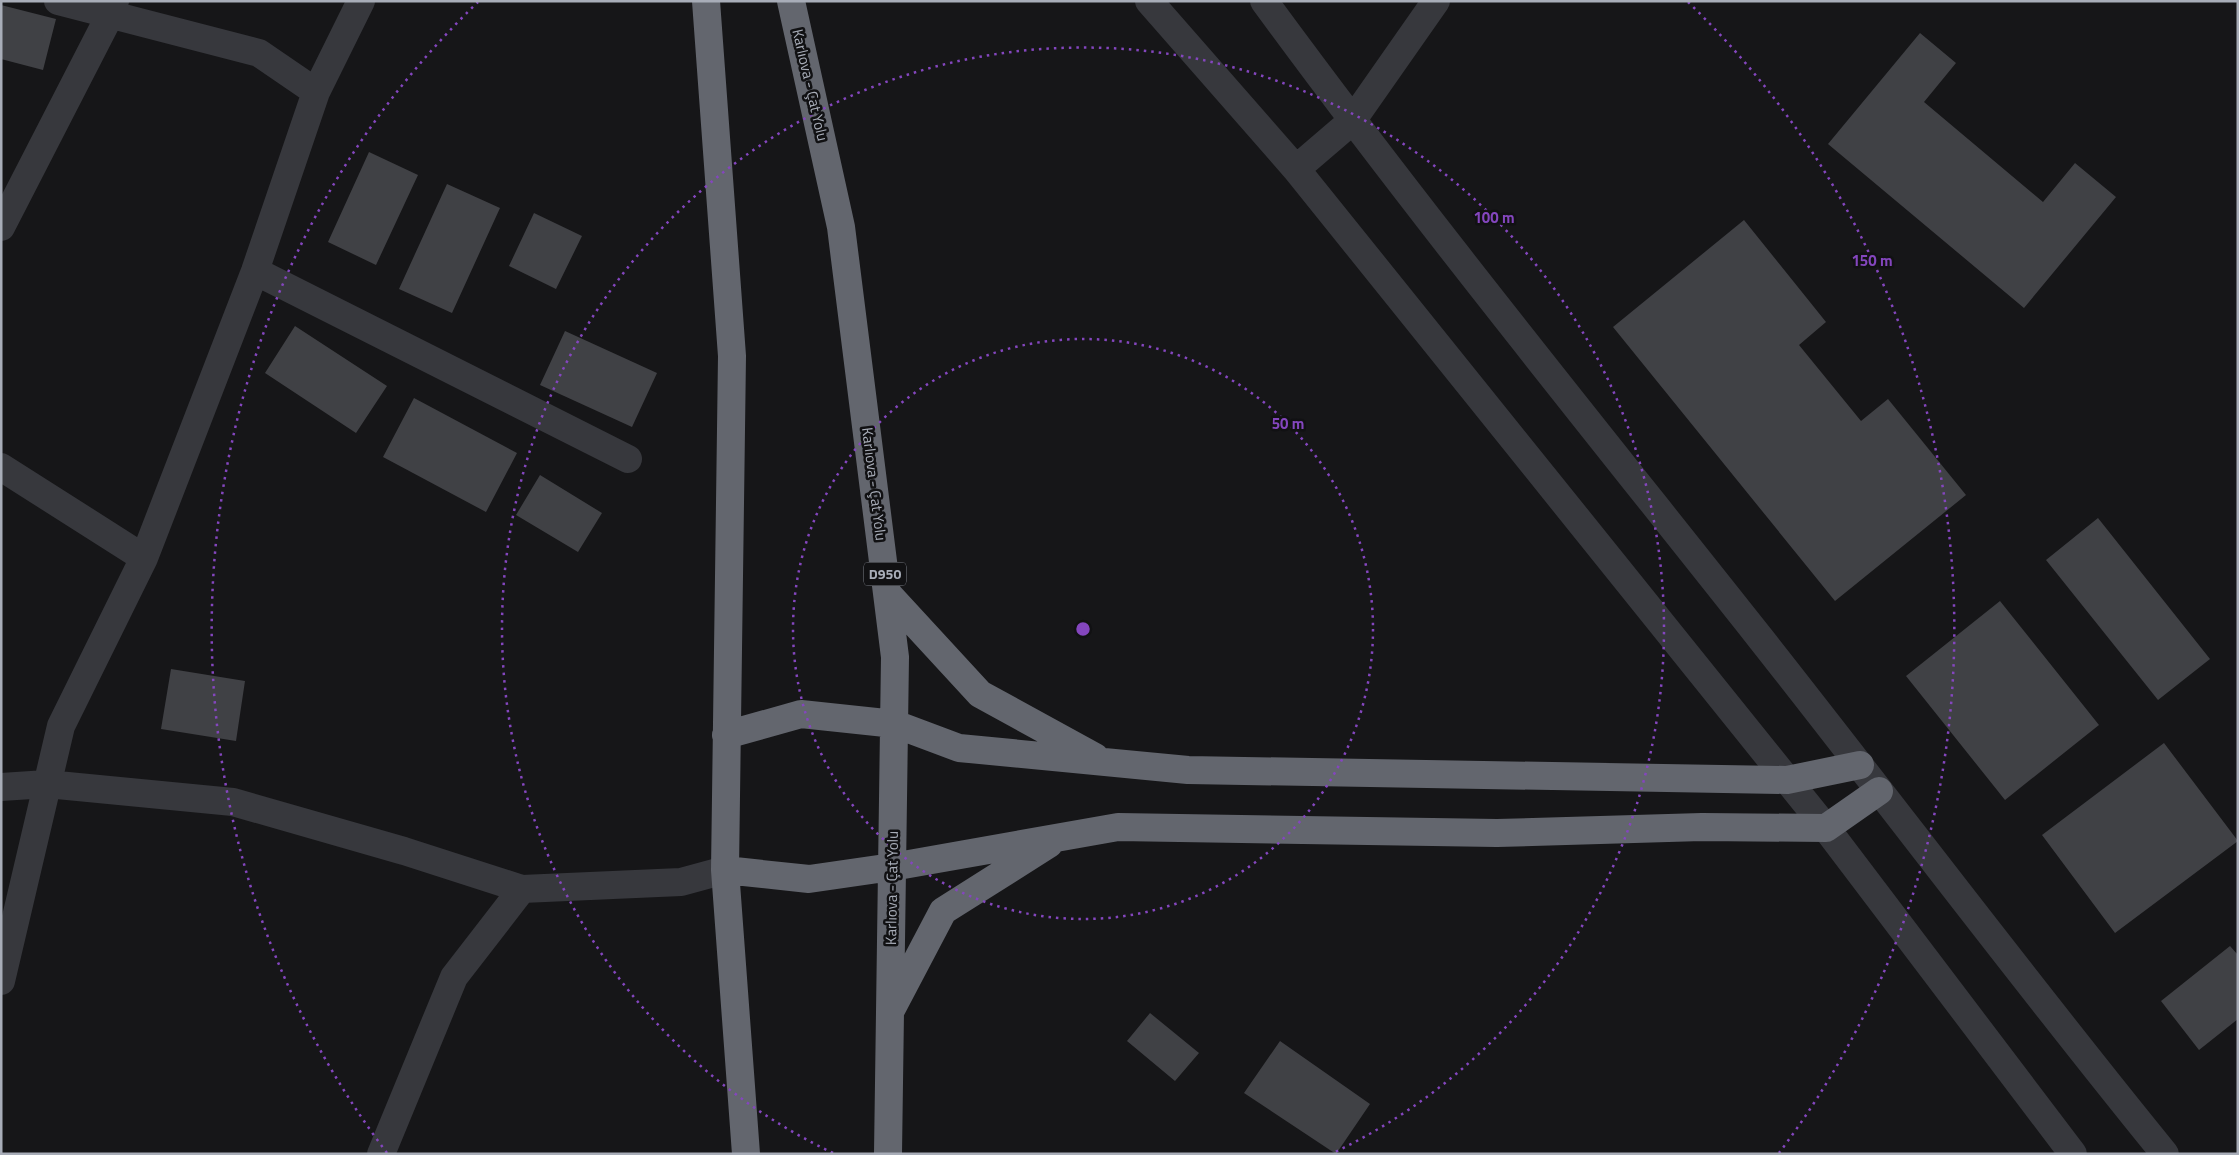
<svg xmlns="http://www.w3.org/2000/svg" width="2239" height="1155" font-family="'Titillium Web',sans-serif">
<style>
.building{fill:#404145}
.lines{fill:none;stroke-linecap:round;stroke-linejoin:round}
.minor{stroke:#37383d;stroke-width:28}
.highway{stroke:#63666e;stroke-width:28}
.ring{fill:none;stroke:#8446be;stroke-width:2.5;stroke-dasharray:2.5 5}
.labels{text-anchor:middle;stroke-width:5;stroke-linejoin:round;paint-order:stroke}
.shield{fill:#111113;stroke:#7b7e86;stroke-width:1}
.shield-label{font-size:14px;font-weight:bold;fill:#a8adb8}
.street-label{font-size:15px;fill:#a8adb8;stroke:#111113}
.centre{fill:#8446be;stroke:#111113;stroke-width:2.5}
.ring-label{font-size:15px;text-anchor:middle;font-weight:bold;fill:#8446be;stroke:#111113;stroke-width:5;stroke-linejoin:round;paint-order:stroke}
</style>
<rect width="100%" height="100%" fill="#161618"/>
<path class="building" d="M1,5L56,19L43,70L1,59Z
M1920,33L1956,63L1924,102L2043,202L2075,163L2116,197L2024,308L1828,144Z
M369,152L418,175L376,265L328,242Z
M447,184L500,208L452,313L399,289Z
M534,213L582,236L556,289L509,266Z
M1744,220L1826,322L1799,345L1861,421L1888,399L1966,495L1835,601L1613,327Z
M295,326L387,386L356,433L265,373Z
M565,331L657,373L632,427L540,385Z
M414,398L517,453L486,512L383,457Z
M540,475L602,513L578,552L516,515Z
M2098,518L2210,659L2158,700L2046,560Z
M2000,601L2099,725L2005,800L1906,676Z
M171,669L245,681L236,741L161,729Z
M2164,743L2238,841L2115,933L2042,835Z
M2230,946L2238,955V1019L2199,1050L2161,1001Z
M1150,1013L1199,1053L1175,1081L1127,1041Z
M1280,1041L1370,1104L1336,1154L1244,1093Z"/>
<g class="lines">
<path class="minor" d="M58,1L259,53L316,92
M1149,1L1296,169L1826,828L2073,1154
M1264,1C1423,218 1594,428 1761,639C1896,810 2027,985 2165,1154
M1296,169L1352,121L1436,1
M1,227L110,15L115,1
M255,271L628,459
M1,467L144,558L255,271L316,92L361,1
M1,787L47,784L233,802L404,851L522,889
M1,981L61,726L144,558
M381,1154L454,977L522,889L681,882L725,870"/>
<path class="highway" d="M706,1L732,356L725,870L746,1154
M791,1L841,227L895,657L888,1154
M887,593L980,694L1095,757
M726,735L801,714L895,724L959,748L1188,770L1787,780L1860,765
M725,870L809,879L892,867L1118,827L1497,833L1702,827L1826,828L1879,791
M892,1008L943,911L1049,844"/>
</g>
<g class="ring">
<circle cx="1083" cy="629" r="290"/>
<path d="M833 1153A581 581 0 1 1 1333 1153"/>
<path d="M387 1153A871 871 0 0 1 478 2M1688 2A871 871 0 0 1 1779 1153"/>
</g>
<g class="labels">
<rect class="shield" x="864" y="562.5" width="42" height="23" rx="4"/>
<g class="shield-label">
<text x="885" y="579">D950</text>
</g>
<g class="street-label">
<text transform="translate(810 85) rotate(77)" y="5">Karlıova - Çat Yolu</text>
<text transform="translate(874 484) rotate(83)" y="5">Karlıova - Çat Yolu</text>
<text transform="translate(892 888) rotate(-89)" y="5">Karlıova - Çat Yolu</text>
</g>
</g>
<circle cx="1083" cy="629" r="8" class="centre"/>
<g class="ring-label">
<text x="1494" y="223">100 m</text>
<text x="1872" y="266">150 m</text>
<text x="1288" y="429">50 m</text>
</g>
<rect width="2239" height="1155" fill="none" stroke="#a8adb8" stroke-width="5"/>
</svg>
